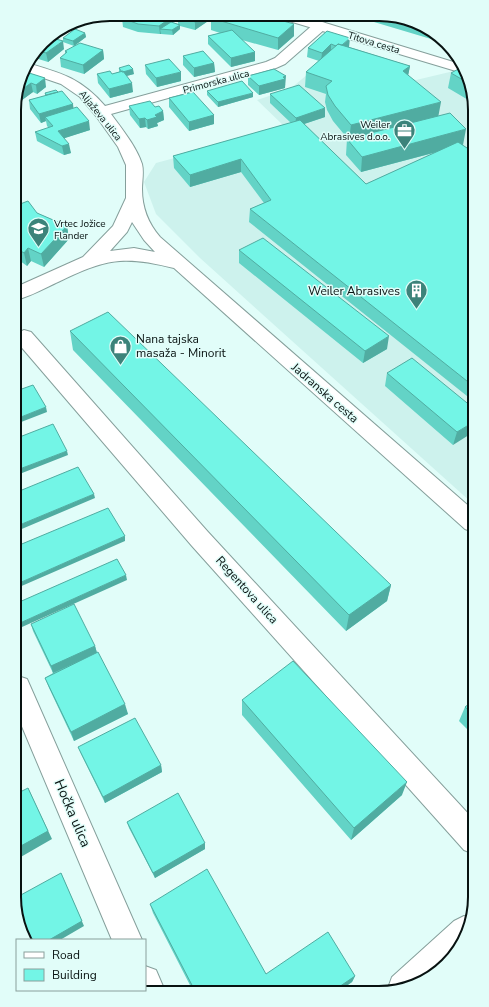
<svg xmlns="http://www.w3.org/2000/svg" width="489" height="1007" font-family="'Nunito Sans',sans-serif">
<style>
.built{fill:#cdf2ed}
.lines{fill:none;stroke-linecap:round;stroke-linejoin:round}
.street-casing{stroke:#859f9b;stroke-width:2}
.secondary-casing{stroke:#859f9b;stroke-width:2}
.street{fill:#fff;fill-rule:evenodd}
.secondary{fill:#fff;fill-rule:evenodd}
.wall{fill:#63d3c6}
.shaded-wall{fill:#50aca1}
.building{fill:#73f5e6;stroke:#50aca1}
.labels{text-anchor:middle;stroke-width:3;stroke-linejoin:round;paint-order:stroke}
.far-street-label{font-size:10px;fill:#081211;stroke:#e1fdf9}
.far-poi-label{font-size:10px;fill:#081211;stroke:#e1fdf9;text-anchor:end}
.poi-label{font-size:12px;fill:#081211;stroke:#e1fdf9;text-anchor:end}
.street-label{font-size:12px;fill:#081211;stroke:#e1fdf9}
.near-street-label{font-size:14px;fill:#081211;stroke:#e1fdf9}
.rim{fill:none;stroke:#081211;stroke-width:2}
</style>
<rect width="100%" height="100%" fill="#e1fdf9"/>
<path class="built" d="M332,54L416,80L454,71L467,76L470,80L472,503L200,258L156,214L144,182L156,163L286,128L257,100L290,89Z"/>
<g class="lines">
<defs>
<path id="street" d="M320,22L325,23L327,26L325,29L285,64L276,68L111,114C122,129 136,146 142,164C144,172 142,181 142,189C142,208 148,223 160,237L472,509L473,532L465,529L174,268C123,255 105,259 58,282C45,288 31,296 16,300V287L83,257L113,226L126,198V165L118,147L96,116L80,97L61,84L23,71L27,63C61,73 81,78 105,106L266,62L275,58L315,23ZM132,222L144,240L155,252L134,248L110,251L127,232Z
M24,330L31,332L208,532L474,820V854L464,850L192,546L17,342L16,334Z
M18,676L27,679L142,940H112L18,717Z
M464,916L469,918L455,955L409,988H388L392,977L454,921Z
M145,966L156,970L165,991L134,992V990H145Z"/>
<path id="secondary" d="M277,15H299L460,64L466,74L279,18Z"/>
</defs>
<use href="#street" class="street-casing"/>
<use href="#secondary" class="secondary-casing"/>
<use href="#street" class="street"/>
<use href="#secondary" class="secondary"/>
</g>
<path class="wall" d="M262,15L294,36L278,50L242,40L255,52V61L231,67L208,44V36L220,33L211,30V19L195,30L180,26V29L173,35L161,34H160L138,32L123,27L122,18L172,17V22L178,24V16Z
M347,15L357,16L355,18Z
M375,16H397L435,34L431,39L374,22Z
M327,31L349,47L410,66L408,75L438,116L463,145H462L470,150L472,400L249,222L250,209L264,203L241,172L190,187L174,168L173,156L291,123L270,103V94L325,117L304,124L366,184L437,152L361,172L346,155L347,139H348L333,121L327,110L325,102L326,94L305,87L306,72L319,61L307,57L308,48Z
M85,33L86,37L74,46L63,42V38Z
M47,38L64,49L48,62L32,57Z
M103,50L104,59L84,74L61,67L60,58L65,54V51Z
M183,56L214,63L215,72L194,77L183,65Z
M145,65L181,81L157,87L146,74Z
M119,68L134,74L126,76L133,92L110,98L98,83L97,74H112L119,72Z
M23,71L46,87L37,94L33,92L19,102L22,107L15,112V98Z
M451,73L470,80V101L448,88Z
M248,76L286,85H285V88L259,95L248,85Z
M207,91L253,97L218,107L207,95Z
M58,92L73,104V108L90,130L64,138L71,153L64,155L37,141L35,132L49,128L47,126L46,121L41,123L30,109L29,100L45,96V93Z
M169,98L214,115V124L189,131L169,107Z
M129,106L155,107L163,111L164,120L157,123L158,126L148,129L146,127L140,128L130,115Z
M15,206L37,213L67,226L69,239L44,267L31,261L27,266L16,258Z
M239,250L387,349L363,363L239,263Z
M70,331L391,585L387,601L346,631L73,350Z
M387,373L472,407L453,445L385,386Z
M31,624L95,646L97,653L128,714L74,741L49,688L45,678L53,673L33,631Z
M242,700L402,795L351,840L242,715Z
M474,700V736L459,721L465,707Z
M78,747L161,765L162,772L105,803L81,754Z
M127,822L205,843V849L155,878L129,828Z
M150,904L266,974L355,976L352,982L342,989L193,991L153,913Z"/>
<path class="shaded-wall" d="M204,15H217L195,30V22Z
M172,17L173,26L160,29L161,34H160L159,26Z
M294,24V36L278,50V38Z
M180,25V29L173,35L172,30Z
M85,33L86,37L74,46L73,41Z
M432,33L435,34L431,39Z
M350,38L349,47L340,56V47Z
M63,41L64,49L48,62L46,53Z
M331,44V53L321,61L322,53Z
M103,50L104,59L84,74L83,65Z
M255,52V61L231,67V58Z
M214,63L215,72L194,77V68Z
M410,66L407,81L403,71Z
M133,69L134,74L123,77L122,72Z
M181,72V81L157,87L156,78Z
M286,76L285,88L259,95V86Z
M45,78L46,87L37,94L36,85Z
M31,83L33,92L18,103L16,94Z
M132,83L133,92L110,98L109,89Z
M253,93V97L218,107V102Z
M21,102L22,107L15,112V107Z
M441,102L438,118L349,140L351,125Z
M73,104L74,113L45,117L46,121L41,123L39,114Z
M325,108V117L295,127L296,118Z
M163,111L164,120L157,123L158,126L148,129L147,120L155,115Z
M214,115V124L189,131V122Z
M145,118L146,127L140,128L139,119Z
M89,121L90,130L59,140L58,131Z
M466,129L463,145L361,172L362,157Z
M69,144L71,153L64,155L62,146Z
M241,159V172L190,187V175Z
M67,226L69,239L44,267L41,254Z
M28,248L31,261L27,266L24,253Z
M389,336L387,349L363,363L365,351Z
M46,407L47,412L16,424V419Z
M472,423V433L453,445L457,432Z
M67,451L68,455L17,475V470Z
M94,494L95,498L17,531V526Z
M125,536V541L17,588V584Z
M126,575L127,580L22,627L20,623Z
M391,585L387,601L346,631L349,615Z
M95,646L97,653L53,673L51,666Z
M125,704L128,714L74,741L71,732Z
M161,765L162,772L105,803L103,797Z
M407,782L402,795L351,840L354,828Z
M28,788L52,839L19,858V847Z
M205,843V849L155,878L153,873Z
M61,873L84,926L60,940H49Z
M355,976L352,982L342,989H336Z"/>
<path class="building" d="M128,14H163L172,17L159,26L138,24L122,18Z
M180,14L204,15L195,22L178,16Z
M215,15H262L294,24L278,38L211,18Z
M383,16H397L417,26Z
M171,22L180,25L172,30L160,29Z
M75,29L85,33L73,41L63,38Z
M232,30L255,52L231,58L208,36Z
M327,31L350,38L342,45L338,44L336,46L331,44L322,53L308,48Z
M49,37L63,41L46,53L37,50L47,38Z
M80,43L103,50L83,65L60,58L67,52L65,51Z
M338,44L410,66L403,71L441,102L351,125L335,106L328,95L326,86L332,81L306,72Z
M203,51L214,63L194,68L183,56Z
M169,59L181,72L156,78L145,65Z
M129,65L133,69L123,72H122L119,68Z
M462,67L470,80V84L451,73Z
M274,69L286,76L283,77L285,79L259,86L248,76Z
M23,71L45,78L36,85L31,83L16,94Z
M110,71L112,74L123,71L132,83L109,89L97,74Z
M242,81L253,93L218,102L207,91Z
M299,85L325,108L296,118L270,94Z
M56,90L58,92L46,95L45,93Z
M62,91L73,104L39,114L29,100Z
M193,92L214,115L189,122L169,98Z
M15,101L21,102L15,107Z
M150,101L155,107L159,106L163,111L155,115L157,117L147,120L145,118L139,119L129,106Z
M77,107L89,121L58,131L69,144L62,146L35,132L53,126L45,117Z
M450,113L466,129L362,157L347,139Z
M300,120L366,184L458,142L470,150L472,385L250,209L271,200L241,159L190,175L173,156Z
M28,201L37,213L67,226L41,254L28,248L24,253L16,248L15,206Z
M263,238L389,336L365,351L239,250Z
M108,312L391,585L349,615L70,331Z
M412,358L472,407V423L457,432L387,373Z
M33,385L46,407L16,419V391Z
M53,424L67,451L17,470V438Z
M78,467L94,494L17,526V492Z
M108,508L125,536L17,584V546Z
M117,559L126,575L20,623L17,617V603Z
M74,604L95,646L51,666L31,624Z
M98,652L125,704L71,732L45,678Z
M293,661L407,782L354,828L242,700Z
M474,700V715L465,707Z
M135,718L161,765L103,797L78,747Z
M28,788L48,831L19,847L18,793Z
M178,793L205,843L153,873L127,822Z
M207,869L266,974L328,932L355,976L336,989L195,991L150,904Z
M61,873L82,921L49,940H27L24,935L27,934L19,914V896Z
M93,990H102V992H98Z"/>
<defs>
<symbol id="office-pin" viewBox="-11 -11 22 30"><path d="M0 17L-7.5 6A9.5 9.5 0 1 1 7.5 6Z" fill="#3c837a" stroke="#e1fdf9"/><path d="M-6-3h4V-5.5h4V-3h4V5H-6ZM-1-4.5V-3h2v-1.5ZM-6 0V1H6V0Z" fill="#fff"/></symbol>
<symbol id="school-pin" viewBox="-11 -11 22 30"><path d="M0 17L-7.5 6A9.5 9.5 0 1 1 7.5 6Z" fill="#3c837a" stroke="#e1fdf9"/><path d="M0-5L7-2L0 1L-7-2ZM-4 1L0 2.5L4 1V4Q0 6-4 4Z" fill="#fff"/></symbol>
<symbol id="building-pin" viewBox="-11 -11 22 30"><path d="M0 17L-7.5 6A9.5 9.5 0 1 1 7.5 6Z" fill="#3c837a" stroke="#e1fdf9"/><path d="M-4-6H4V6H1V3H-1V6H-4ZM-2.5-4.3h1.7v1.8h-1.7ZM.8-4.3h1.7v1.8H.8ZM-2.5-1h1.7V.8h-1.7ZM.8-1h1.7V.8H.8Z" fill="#fff"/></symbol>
<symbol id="shop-pin" viewBox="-11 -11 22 30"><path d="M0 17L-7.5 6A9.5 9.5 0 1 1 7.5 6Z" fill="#3c837a" stroke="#e1fdf9"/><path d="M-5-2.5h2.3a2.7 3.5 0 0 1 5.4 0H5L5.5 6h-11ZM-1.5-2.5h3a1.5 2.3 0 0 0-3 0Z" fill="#fff"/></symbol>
</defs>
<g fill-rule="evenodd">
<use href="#office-pin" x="392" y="118" width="25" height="34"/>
<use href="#school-pin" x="26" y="216" width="25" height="34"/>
<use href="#building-pin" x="404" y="278" width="25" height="34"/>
<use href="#shop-pin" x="108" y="334" width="25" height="34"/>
</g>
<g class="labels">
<g class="far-street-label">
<text transform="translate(374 42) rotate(17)" y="4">Titova cesta</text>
<text transform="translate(216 81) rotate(-15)" y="4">Primorska ulica</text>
<text transform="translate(101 115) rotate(51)" y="4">Aljaževa ulica</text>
</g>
<g class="far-poi-label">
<text x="390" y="128">Weiler<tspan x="390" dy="12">Abrasives d.o.o.</tspan></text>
<text x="54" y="227" text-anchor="start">Vrtec Jožice<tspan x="54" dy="12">Flander</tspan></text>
</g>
<g class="poi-label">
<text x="400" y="295">Weiler Abrasives</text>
<text x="136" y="343" text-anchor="start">Nana tajska<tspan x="136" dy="14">masaža - Minorit</tspan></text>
</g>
<g class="street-label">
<text transform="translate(325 393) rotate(41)" y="4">Jadranska cesta</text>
<text transform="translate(247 590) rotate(48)" y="4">Regentova ulica</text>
</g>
<g class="near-street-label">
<text transform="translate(73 813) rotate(67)" y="5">Hočka ulica</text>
</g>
</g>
<path d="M0 0H489V1007H0ZM110 21H379A89 89 0 0 1 468 110V897A89 89 0 0 1 379 986H110A89 89 0 0 1 21 897V110A89 89 0 0 1 110 21Z" fill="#e1fdf9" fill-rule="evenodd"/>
<path class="rim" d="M110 21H379A89 89 0 0 1 468 110V897A89 89 0 0 1 379 986H110A89 89 0 0 1 21 897V110A89 89 0 0 1 110 21Z"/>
<rect x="16" y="939" width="130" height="52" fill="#e1fdf9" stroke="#8a9f9c"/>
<rect x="24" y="952" width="20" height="6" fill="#ffffff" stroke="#8a9f9c"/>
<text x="52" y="959" font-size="12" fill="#081211">Road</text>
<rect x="24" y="969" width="20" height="12" fill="#73f5e6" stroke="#8a9f9c"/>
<text x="52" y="979" font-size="12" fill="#081211">Building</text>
</svg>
